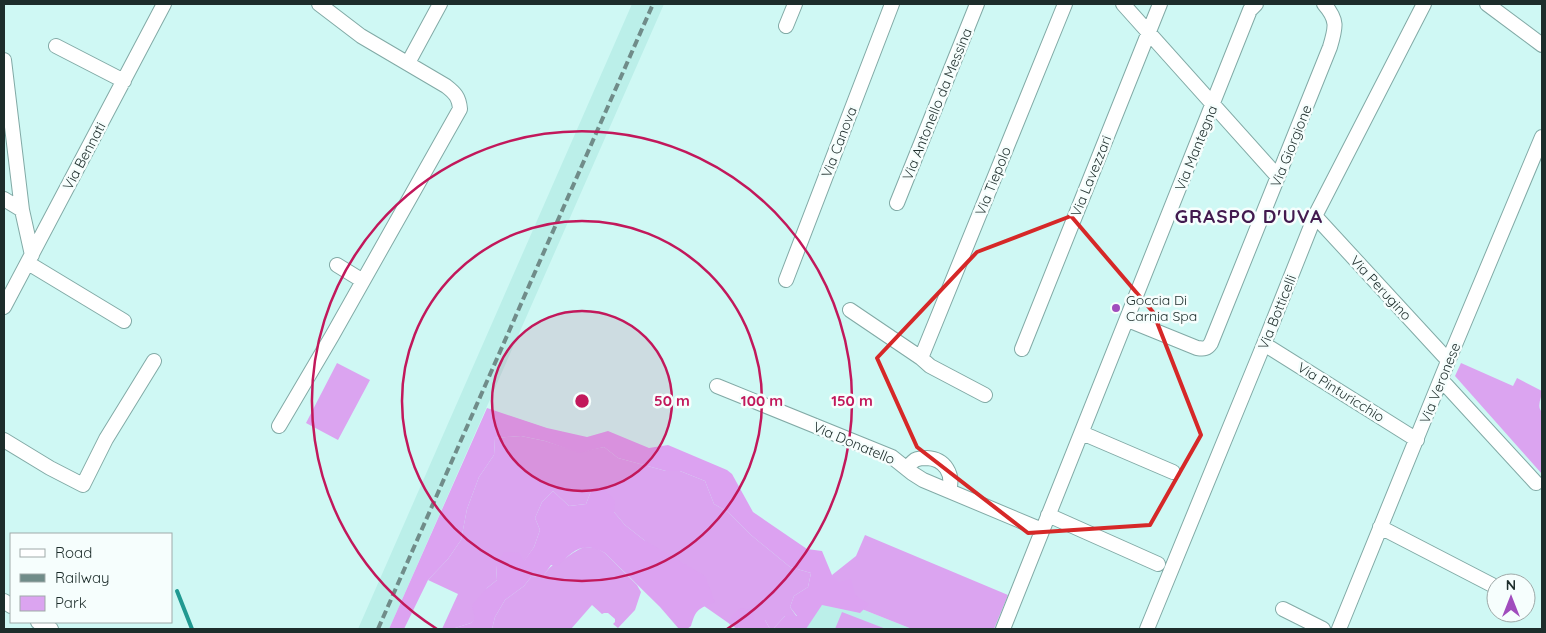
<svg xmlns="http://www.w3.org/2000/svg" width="1546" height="633" viewBox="0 0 1546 633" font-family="Quicksand,sans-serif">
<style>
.built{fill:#bbefe9}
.green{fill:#dba4f0}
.forest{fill:#dca2f1}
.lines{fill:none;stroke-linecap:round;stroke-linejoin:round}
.stream{stroke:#219991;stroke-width:4}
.minor-casing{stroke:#82aaa6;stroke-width:16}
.minor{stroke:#fff;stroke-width:14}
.rail{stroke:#708c89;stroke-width:4;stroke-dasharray:8 4;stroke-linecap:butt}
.marked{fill:none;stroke:#d62828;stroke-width:4;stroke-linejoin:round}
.ring{fill:none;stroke:#c2185b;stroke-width:2.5}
.poi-dot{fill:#a04dbd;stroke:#f6fefd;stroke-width:2}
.labels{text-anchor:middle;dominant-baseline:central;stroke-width:5;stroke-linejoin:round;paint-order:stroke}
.street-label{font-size:14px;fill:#1d2d2b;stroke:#f6fefd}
.poi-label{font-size:14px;fill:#1d2d2b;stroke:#f6fefd;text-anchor:start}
.district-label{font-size:19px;font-weight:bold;letter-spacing:1px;fill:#421a4f;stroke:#f6fefd}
.centre{fill:#c2185b;stroke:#f6fefd;stroke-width:2.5}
.ring-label{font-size:15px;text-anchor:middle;font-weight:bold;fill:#c2185b;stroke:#f6fefd;stroke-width:5;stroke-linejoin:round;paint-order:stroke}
</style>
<rect width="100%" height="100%" fill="#cff8f4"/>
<path class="built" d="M632 4H664L389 629H358Z
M822 600H839L912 629H806L809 619Z"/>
<path class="green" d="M337 363 370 380 338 440 306 423Z
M1461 363 1513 386 1517 378 1542 391C1542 398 1536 406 1542 412V474L1455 376Z
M521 436 545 441 579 452 604 447 618 458 666 471H680L705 481 714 504 728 512 751 535 790 567 811 573 808 587 794 596 790 607 797 617 785 616 773 629H770L765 620 729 623 742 629H737L704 606 644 540 625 525 614 512 591 491 586 504 569 506 553 491 542 502 535 518 540 530 534 547 524 562 496 565 497 580 487 588 476 618 471 623 452 629H442L458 594 428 580 448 559 461 540 467 509 479 477 494 455 495 438Z
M865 535 1008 595 994 629H912L839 600 832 575 856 556Z
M584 547 596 548 605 553 637 585 641 592 635 610 618 628 613 624 615 622V619L608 613H604L602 614 592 605 571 629H492L495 617 505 600 524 586 531 577 544 575C553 562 555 565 567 557 573 553 577 550 584 547Z
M842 612 886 629H835Z"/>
<path class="forest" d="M487 408 547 428 587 437 608 431 649 448 668 445 727 470 732 474 753 512 807 549 822 551 832 575 839 582 851 579 855 595 869 604 860 613 822 605 806 629H773L785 616H797L790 607 794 596 808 587 811 573 790 567 751 535 728 512 714 504 705 481 680 471H666L618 458 604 447 579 453 545 441 521 436 495 438 494 455 479 477 467 509 461 540 448 559 428 580 404 629H389Z
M599 485 615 500 614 512 625 525 644 540 705 576 715 602C698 609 696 609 691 626L687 629H679L660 607 605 553C583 541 573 550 558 566L551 565 544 575 531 577 524 586 505 600 495 617 492 629H452L471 623 475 618 472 605 487 588 497 580 496 565 504 552 520 553 524 561 534 547 540 530 535 518 542 502 553 491 569 506 586 504 591 491Z
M741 608 752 610 754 620H765L770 629H742L729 624 732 615Z"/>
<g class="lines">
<path class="stream" d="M177 591 192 629"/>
<defs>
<path id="minor" d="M1123 4 1278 177
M1487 4 1542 45
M786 26 795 4
M56 46 124 81
M4 60 22 210 32 255
M408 63 440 4
M4 199 22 210
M897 203 977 4
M1315 216 1444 356 1449 359
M28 263 124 321
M337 265 363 281
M786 280 892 4
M4 307 164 4
M850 310 921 358 930 366 985 395
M1128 320 1197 348C1204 349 1207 349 1211 343L1330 47C1336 27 1338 20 1324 4
M1264 344 1417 440
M1022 349 1160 4
M921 358 1065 4
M1441 381 1446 385 1536 483
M717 386 892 457 912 473 923 480 1042 530
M279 426 332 336 460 109C459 97 455 93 446 86L361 36 319 4
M1082 433 1173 472
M4 440 50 468 83 485 106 439 154 361
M907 469C909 466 912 462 915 460 919 458 923 458 927 458 945 459 954 474 949 491
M1048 515 1158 564
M1380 527 1496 587
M4 601 11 606
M1283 609 1323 629
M38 622 51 629
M1003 629 1250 10 1256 4
M1147 629 1264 344 1315 216 1424 4
M1339 629 1449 359 1542 137"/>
</defs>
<use href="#minor" class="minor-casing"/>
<use href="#minor" class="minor"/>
<path class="rail" d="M378 629 653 4"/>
</g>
<path class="marked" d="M1071 216 1153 312 1201 435 1150 525 1028 533 917 447 877 358 977 252Z"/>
<circle cx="582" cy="401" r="90" fill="#c2185b" fill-opacity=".12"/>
<g class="ring">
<circle cx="582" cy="401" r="90"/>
<circle cx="582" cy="401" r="180"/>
<path d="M437 629A270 270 0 1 1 727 629"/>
</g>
<circle class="poi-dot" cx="1116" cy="308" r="5"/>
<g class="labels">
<g class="street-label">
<text transform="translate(937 104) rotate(-68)">Via Antonello da Messina</text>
<text transform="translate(839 142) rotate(-69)">Via Canova</text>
<text transform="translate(1291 146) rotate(-68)">Via Giorgione</text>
<text transform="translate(1196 148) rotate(-68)">Via Mantegna</text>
<text transform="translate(84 156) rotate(-62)">Via Bennati</text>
<text transform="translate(1091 176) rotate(-68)">Via Lavezzari</text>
<text transform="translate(993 181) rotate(-68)">Via Tiepolo</text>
<text transform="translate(1381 288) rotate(47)">Via Perugino</text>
<text transform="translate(1277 312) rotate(-68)">Via Botticelli</text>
<text transform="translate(1440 383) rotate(-68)">Via Veronese</text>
<text transform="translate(1341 392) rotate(32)">Via Pinturicchio</text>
<text transform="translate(854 443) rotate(23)">Via Donatello</text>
</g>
<g class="poi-label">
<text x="1126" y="300">Goccia Di<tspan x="1126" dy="16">Carnia Spa</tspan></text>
</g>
<g class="district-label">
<text x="1249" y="216">GRASPO D'UVA</text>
</g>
</g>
<circle cx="582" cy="401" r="8" class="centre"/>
<g class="ring-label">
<text x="672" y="406">50 m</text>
<text x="762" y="406">100 m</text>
<text x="852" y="406">150 m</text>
</g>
<rect width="1546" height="633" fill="none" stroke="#1d2d2b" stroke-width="10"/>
<rect x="10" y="533" width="162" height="90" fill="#f6fefd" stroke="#9faaa9"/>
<rect x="20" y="549" width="25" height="8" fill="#ffffff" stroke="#9faaa9"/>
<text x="55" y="558" font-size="15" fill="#1d2d2b">Road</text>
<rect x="20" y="574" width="25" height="8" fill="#708c89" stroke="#9faaa9"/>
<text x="55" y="583" font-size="15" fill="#1d2d2b">Railway</text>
<rect x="20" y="596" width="25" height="15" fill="#dba4f0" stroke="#9faaa9"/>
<text x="55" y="608" font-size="15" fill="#1d2d2b">Park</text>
<g transform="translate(1511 598)"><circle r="24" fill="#f6fefd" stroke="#9faaa9"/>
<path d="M0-4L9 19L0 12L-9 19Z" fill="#a04dbd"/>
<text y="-8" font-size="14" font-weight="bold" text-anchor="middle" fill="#1d2d2b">N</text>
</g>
</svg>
